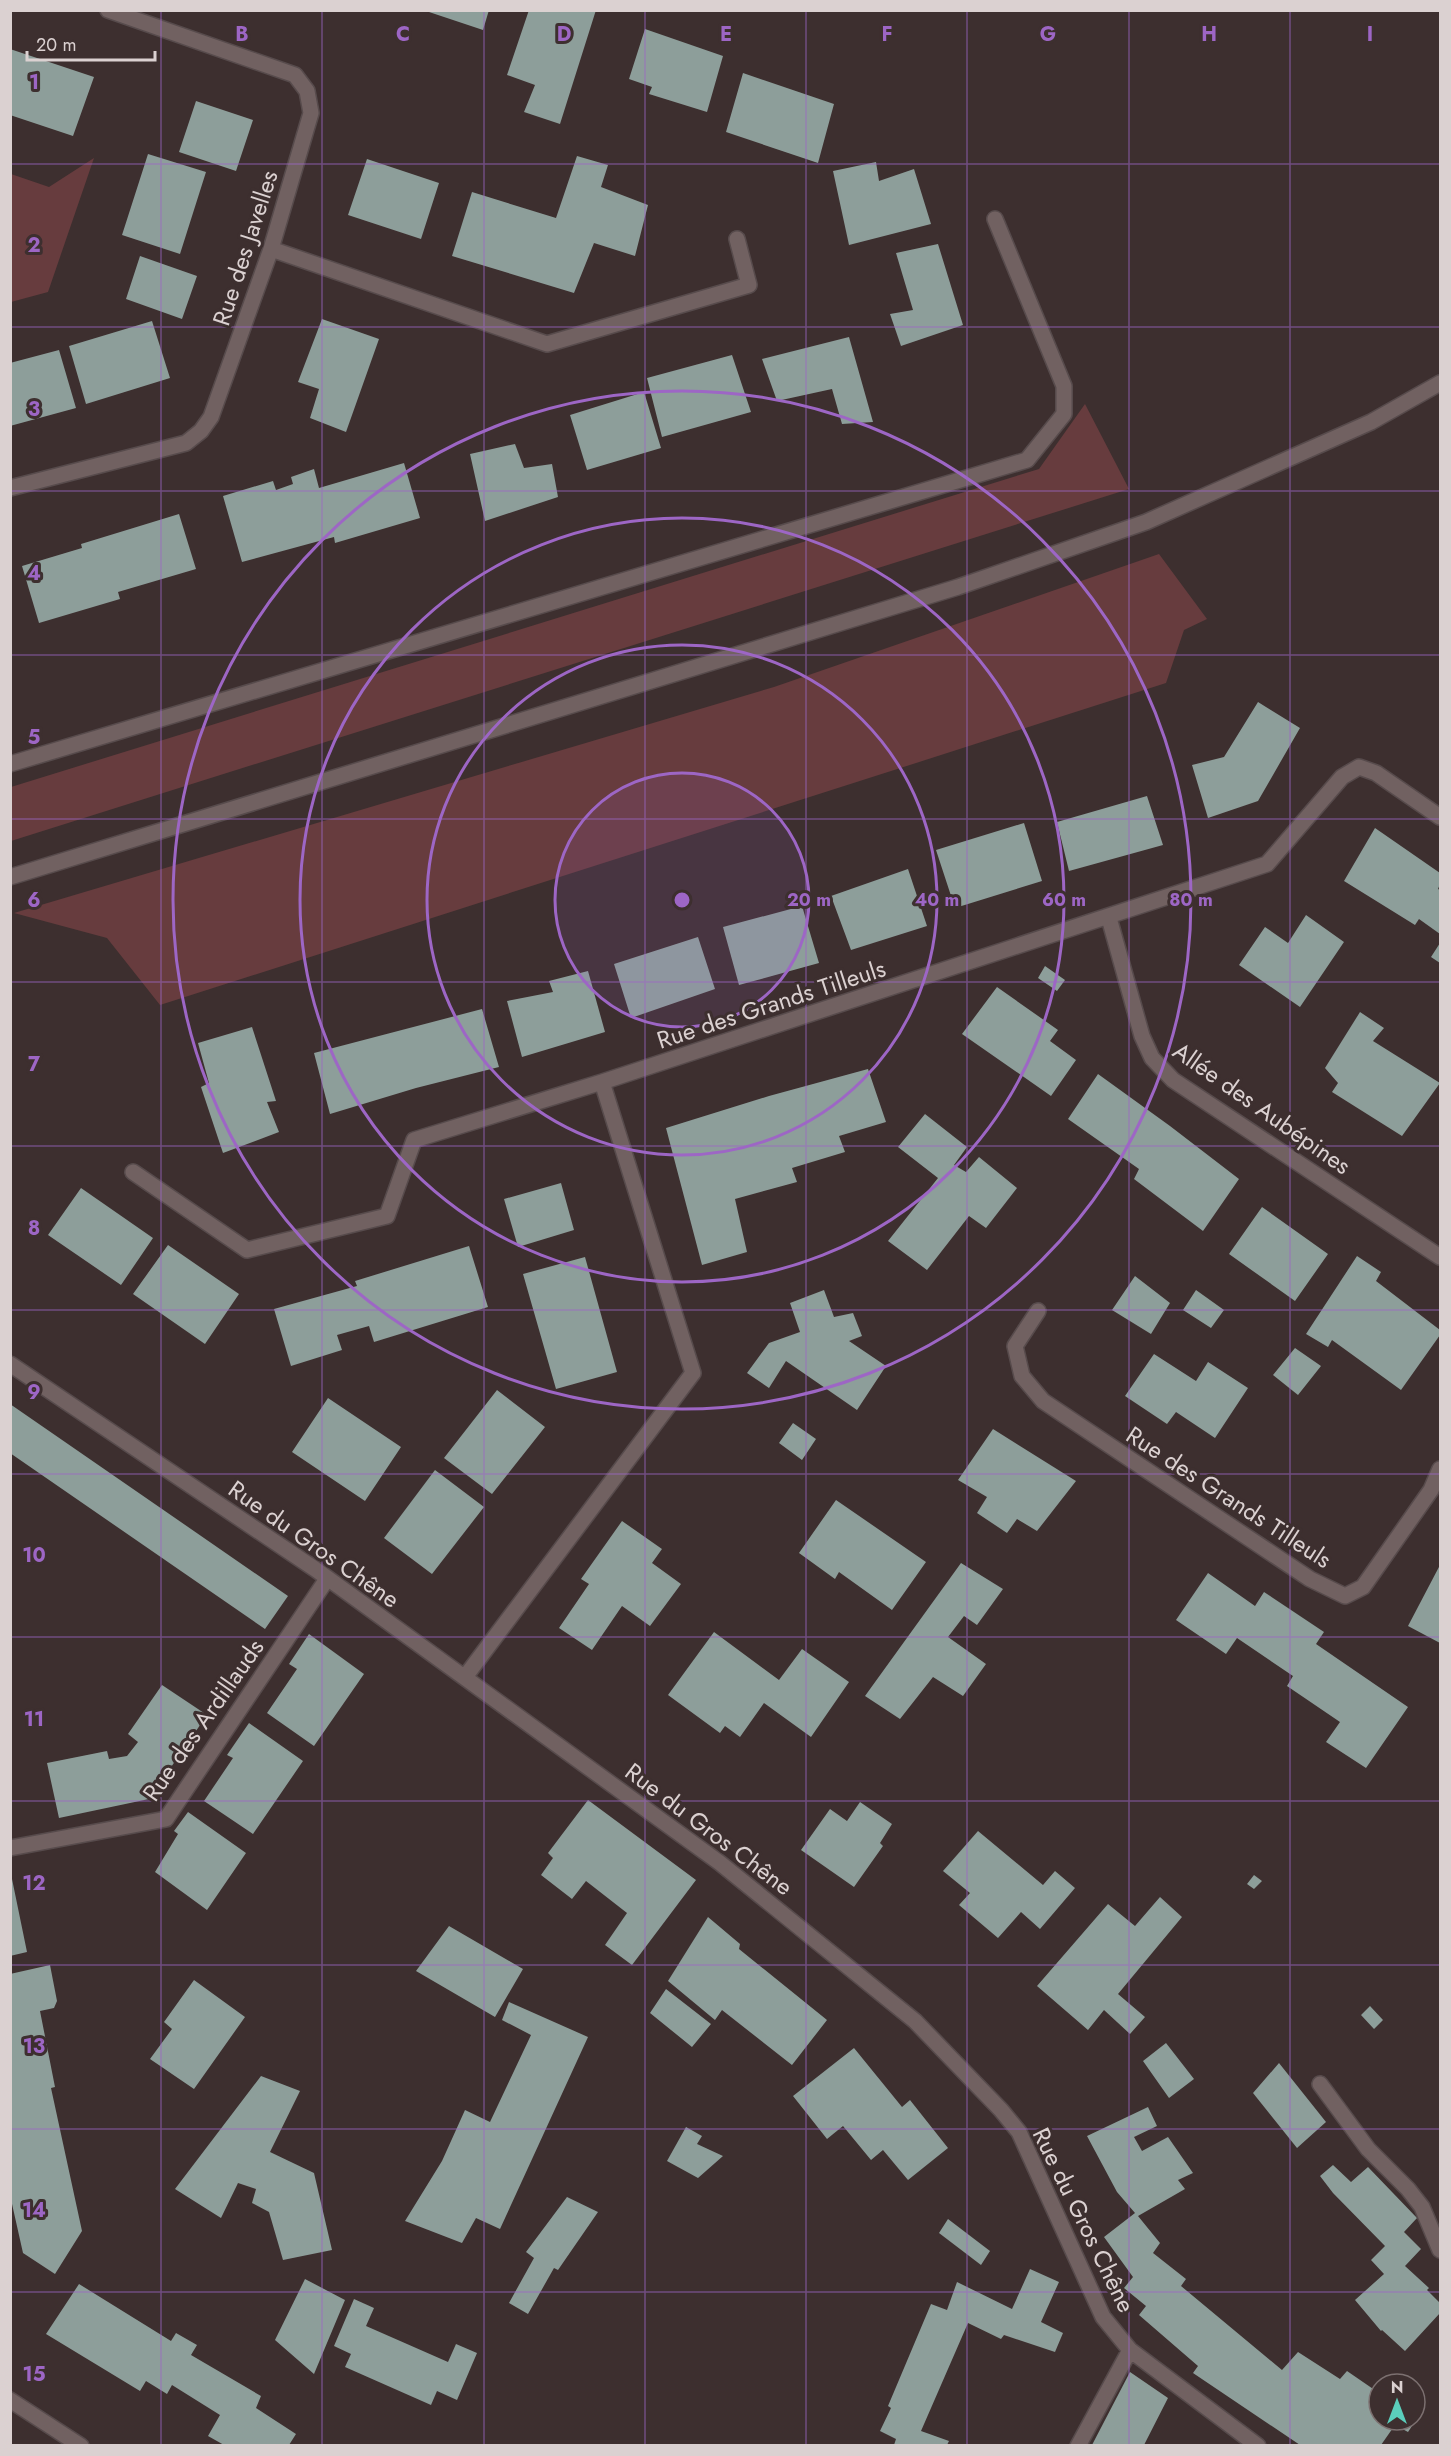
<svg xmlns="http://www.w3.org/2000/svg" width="1451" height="2456" viewBox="0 0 1451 2456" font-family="Jost,sans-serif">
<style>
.green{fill:#673c3e}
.building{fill:#8d9e9a}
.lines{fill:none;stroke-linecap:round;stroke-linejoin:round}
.lane-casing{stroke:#574b4c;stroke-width:18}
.street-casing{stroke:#574b4c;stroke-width:18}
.secondary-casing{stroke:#574b4c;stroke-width:18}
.lane{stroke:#716161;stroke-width:15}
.street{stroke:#716161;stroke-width:15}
.secondary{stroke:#716161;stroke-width:15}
.grid{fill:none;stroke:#9d66c5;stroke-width:1.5;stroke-opacity:0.55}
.ring{fill:none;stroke:#9d66c5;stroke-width:3}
.labels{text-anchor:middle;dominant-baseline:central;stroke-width:6;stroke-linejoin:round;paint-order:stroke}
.street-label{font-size:24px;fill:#dbd1d1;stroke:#3d2f2f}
.grid-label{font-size:20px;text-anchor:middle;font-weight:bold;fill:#9d66c5;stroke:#3d2f2f;stroke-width:6;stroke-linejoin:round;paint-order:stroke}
.centre{fill:#9d66c5;stroke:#3d2f2f;stroke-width:3}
.ring-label{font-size:18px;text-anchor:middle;font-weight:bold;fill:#9d66c5;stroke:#3d2f2f;stroke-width:6;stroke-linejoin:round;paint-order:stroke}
</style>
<rect width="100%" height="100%" fill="#3d2f2f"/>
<path class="green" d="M94 158 48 292 11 302V174L49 187Z
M1085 404 1129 489 11 841V787L1039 469Z
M1159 554 1207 619 1184 630 1166 683 160 1005 107 938 14 913 774 687Z"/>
<path class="building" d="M423 10H489L483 30Z
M529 10H596L560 124 524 112 535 85 507 75Z
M645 29 723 56 707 112 649 94 652 87 629 79Z
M10 49 94 77 73 136 10 115Z
M743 73 834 104 818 163 726 132Z
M196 101 253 120 236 171 179 152Z
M148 154 206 172 180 254 122 235Z
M577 156 608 165 601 187 648 205 635 256 594 243 574 293 452 256 472 192 556 218Z
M367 159 439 183 421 239 348 215Z
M876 162 879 181 914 169 931 224 849 245 833 171Z
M938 244 963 325 901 346 890 314 913 310 896 253Z
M140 256 197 276 182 319 126 299Z
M322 319 379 339 346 432 310 418 319 389 298 382Z
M152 321 170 378 86 404 69 346Z
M849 337 873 422 842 424 832 389 777 401 762 359Z
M59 350 76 408 10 426V363Z
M732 355 751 412 662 437 647 378Z
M644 392 661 448 587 470 570 415Z
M515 444 524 468 552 464 558 497 485 521 470 454Z
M404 463 420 518 335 543 334 537 242 562 223 496 273 481 276 490 293 484 291 477 314 469 319 488Z
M179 514 196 569 118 592 120 599 39 623 22 566 82 548 81 544Z
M1258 702 1300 728 1258 801 1208 818 1192 765 1224 757Z
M1147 796 1163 845 1069 871 1057 822Z
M1024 823 1042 881 955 908 936 850Z
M1375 828 1440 873V884L1438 889 1440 890V934L1419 919 1415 925 1344 881Z
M908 869 927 926 851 950 831 896Z
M802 906 819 963 739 985 723 927Z
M1306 915 1344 942 1300 1007 1239 965 1265 927 1288 943Z
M698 937 715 989 631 1018 614 964Z
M1440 943V963L1431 957Z
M1045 966 1065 980 1057 991 1038 978Z
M588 971 605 1032 522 1057 507 1001 553 992 549 981Z
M997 987 1058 1030 1050 1041 1076 1060 1051 1096 962 1034Z
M482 1009 499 1067 416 1088 330 1114 314 1053Z
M1360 1012 1384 1028 1373 1041 1440 1083 1402 1136 1332 1092 1338 1083 1325 1068Z
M252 1027 276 1101 267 1102 279 1132 223 1153 201 1087 209 1083 198 1043Z
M868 1069 886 1122 839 1136 845 1152 792 1168 797 1182 735 1199 747 1252 702 1265 666 1128 769 1096Z
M1098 1074 1170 1126 1239 1179 1203 1231 1134 1179 1139 1169 1068 1119Z
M925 1114 967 1147 954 1165 966 1172 979 1157 1017 1188 986 1228 969 1216 927 1270 888 1241 938 1178 898 1147Z
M561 1183 574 1230 518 1247 504 1199Z
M81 1188 153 1238 121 1285 48 1235Z
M1262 1207 1328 1254 1295 1301 1229 1254Z
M168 1245 239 1294 205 1344 133 1294Z
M469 1246 488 1307 374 1342 369 1326 337 1335 342 1350 291 1366 274 1309 357 1286 355 1281Z
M1357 1256 1381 1272 1376 1281 1440 1330V1335L1401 1390 1332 1340 1328 1347 1306 1334Z
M585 1257 617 1372 556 1389 523 1274Z
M1135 1276 1170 1303 1151 1334 1112 1310Z
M824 1290 834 1317 853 1313 862 1336 849 1341 886 1366 857 1410 786 1361 769 1388 747 1373 769 1343 800 1332 790 1303Z
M1196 1290 1224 1310 1211 1328 1183 1310Z
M1295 1348 1321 1366 1298 1395 1273 1375Z
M1154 1354 1196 1381 1208 1362 1248 1388 1215 1438 1176 1412 1167 1424 1125 1396Z
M497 1390 545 1427 492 1494 444 1458Z
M328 1398 401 1447 365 1501 292 1452Z
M10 1404 288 1596 265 1629 10 1453Z
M793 1423 816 1439 802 1460 779 1443Z
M993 1429 1076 1481 1037 1531 1017 1519 1007 1533 977 1513 987 1497 958 1480Z
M435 1470 484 1507 432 1574 384 1538Z
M836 1500 926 1562 892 1610 839 1572 835 1579 799 1553Z
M622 1521 662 1549 652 1563 681 1584 650 1626 622 1606 592 1650 559 1628 589 1584 581 1579Z
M961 1563 1003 1589 977 1625 964 1616 948 1637 986 1664 963 1696 933 1677 900 1719 865 1696Z
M1440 1565V1643L1408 1626Z
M1208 1573 1255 1606 1264 1592 1324 1632 1316 1644 1408 1707 1366 1768 1326 1742 1340 1722 1287 1686 1293 1676 1237 1638 1226 1654 1176 1620Z
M714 1632 779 1680 802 1649 849 1682 811 1737 764 1703 740 1737 725 1726 720 1733 668 1695Z
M309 1634 364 1674 314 1746 267 1713 297 1669 289 1664Z
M162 1685 207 1715 149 1799 59 1818 47 1763 107 1751 109 1759 127 1756 138 1742 128 1734Z
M249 1723 303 1761 253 1834 204 1801 233 1758 227 1755Z
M588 1800 696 1880 632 1965 605 1945 627 1913 586 1881 572 1899 541 1875 553 1858 548 1853Z
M860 1802 892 1824 880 1843 883 1846 854 1887 801 1850 830 1809 847 1821Z
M188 1812 246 1853 207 1910 155 1872 178 1834 174 1831Z
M978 1831 1043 1885 1055 1871 1075 1888 1040 1929 1021 1912 998 1938 959 1905 970 1893 943 1871Z
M1254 1875 1262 1881 1254 1889 1247 1884Z
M12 1879 27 1952 10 1956V1880Z
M1160 1897 1182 1917 1118 1994 1145 2017 1130 2034 1104 2010 1088 2030 1037 1986 1108 1904 1135 1926Z
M708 1917 740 1944 739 1949 827 2020 792 2065 722 2010 715 2020 668 1981Z
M449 1926 523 1969 495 2017 416 1971Z
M50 1965 57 2001 54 2008 40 2011 55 2087 51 2088 82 2231 55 2274 23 2253 10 2195V1974Z
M194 1980 245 2017 194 2089 150 2059 172 2029 164 2022Z
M666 1989 711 2024 692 2047 650 2013Z
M509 2002 588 2037 500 2229 476 2218 462 2243 405 2221 442 2161 465 2110 490 2122 531 2035 502 2020Z
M1370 2006 1383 2020 1374 2029 1361 2015Z
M1166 2043 1194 2079 1169 2098 1143 2061Z
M854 2048 902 2107 910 2100 948 2148 908 2180 883 2150 871 2160 843 2126 827 2139 793 2096Z
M1279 2063 1326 2122 1297 2148 1253 2093Z
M261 2076 300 2091 270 2152 314 2173 332 2250 283 2260 269 2212 252 2203 256 2189 238 2183 221 2218 175 2189Z
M1148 2107 1157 2126 1134 2137 1142 2151 1168 2137 1193 2173 1178 2180 1185 2189 1138 2216 1160 2243 1153 2253 1186 2279 1181 2286 1282 2370 1298 2352 1340 2379 1347 2371 1379 2393V2420H1416L1408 2432 1395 2425 1381 2445H1300L1193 2373 1198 2366 1139 2315 1146 2306 1124 2288 1133 2277 1104 2237 1135 2213 1117 2192 1087 2136Z
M686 2127 702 2136 697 2144 723 2156 698 2178 667 2161Z
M1333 2165 1351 2182 1368 2167 1417 2218 1404 2232 1421 2249 1405 2266 1429 2288 1427 2290 1440 2303V2313L1405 2351 1382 2330 1381 2331 1355 2300 1384 2274 1371 2260 1385 2246 1333 2193 1320 2176Z
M567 2197 598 2212 558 2270 554 2268 528 2314 509 2303 534 2258 526 2252Z
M948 2219 990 2251 981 2265 939 2233Z
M1030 2269 1059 2282 1041 2322 1063 2333 1055 2352 1004 2335 1001 2339 968 2323 921 2431 949 2441 947 2445H894L896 2439 880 2431 891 2408 888 2406 931 2304 947 2310 957 2282 1012 2309Z
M305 2279 345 2300 314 2374 275 2340Z
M79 2284 171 2341 176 2333 197 2345 191 2355 261 2396 256 2408 296 2434 289 2445H224L208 2436 220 2415 172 2385 167 2394 146 2381 140 2391 46 2334Z
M354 2299 374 2308 366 2326 448 2362 456 2344 477 2353 457 2400 437 2391 431 2405 345 2367 351 2354 334 2346Z
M1130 2372 1168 2398 1144 2445H1092Z"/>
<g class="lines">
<defs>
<path id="lane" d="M1320 2084 1368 2149 1408 2189 1422 2207 1440 2250"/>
<path id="street" d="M271 249 547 344 749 285 737 239
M10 488 186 443 201 431 211 417 271 249 311 113 307 91 295 75 108 10
M10 764 1027 460 1064 414V386L995 219
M1109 918 1142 1036 1152 1058 1173 1080 1440 1257
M133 1172 247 1250 387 1216 414 1140 602 1082 1267 864 1342 777 1359 767 1376 773 1440 817
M1038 1311 1015 1346 1022 1376 1043 1401 1310 1579 1345 1596 1363 1587 1431 1490 1440 1469
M10 1364 315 1569 720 1863 915 2021 1001 2110 1019 2132 1103 2317 1130 2350 1258 2446
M465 1677 693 1373 602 1082
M10 1848 166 1819 327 1579
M10 2400 81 2446
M1078 2446 1130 2350"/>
<path id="secondary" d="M10 877 958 587 1146 522 1371 422 1440 383"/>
</defs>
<use href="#lane" class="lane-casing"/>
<use href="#street" class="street-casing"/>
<use href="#secondary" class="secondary-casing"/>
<use href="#lane" class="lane"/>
<use href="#street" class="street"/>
<use href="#secondary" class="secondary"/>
</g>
<path class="grid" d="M161 10V2446M322 10V2446M484 10V2446M645 10V2446M806 10V2446M967 10V2446M1129 10V2446M1290 10V2446M10 164H1440M10 327H1440M10 491H1440M10 655H1440M10 819H1440M10 982H1440M10 1146H1440M10 1310H1440M10 1474H1440M10 1637H1440M10 1801H1440M10 1965H1440M10 2129H1440M10 2292H1440"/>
<circle cx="682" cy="900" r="127" fill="#9d66c5" fill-opacity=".12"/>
<g class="ring">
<circle cx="682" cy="900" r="127"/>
<circle cx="682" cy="900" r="255"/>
<circle cx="682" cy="900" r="382"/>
<circle cx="682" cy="900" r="509"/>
</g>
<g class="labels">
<g class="street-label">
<text transform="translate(245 248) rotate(-72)">Rue des Javelles</text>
<text transform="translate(771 1004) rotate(-18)">Rue des Grands Tilleuls</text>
<text transform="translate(1262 1108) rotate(35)">Allée des Aubépines</text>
<text transform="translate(1229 1497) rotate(33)">Rue des Grands Tilleuls</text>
<text transform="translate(314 1544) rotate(35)">Rue du Gros Chêne</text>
<text transform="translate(203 1720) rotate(-55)">Rue des Ardillauds</text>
<text transform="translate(709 1829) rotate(37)">Rue du Gros Chêne</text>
<text transform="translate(1084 2220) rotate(64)">Rue du Gros Chêne</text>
</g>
</g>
<g class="grid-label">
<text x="242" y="41">B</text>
<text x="403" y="41">C</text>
<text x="564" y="41">D</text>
<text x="726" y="41">E</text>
<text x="887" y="41">F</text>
<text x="1048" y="41">G</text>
<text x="1209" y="41">H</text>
<text x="1370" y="41">I</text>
<text x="34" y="89">1</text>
<text x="34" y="252">2</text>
<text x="34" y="416">3</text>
<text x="34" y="580">4</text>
<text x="34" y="744">5</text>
<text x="34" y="907">6</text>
<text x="34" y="1071">7</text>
<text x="34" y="1235">8</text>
<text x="34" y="1399">9</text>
<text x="34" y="1562">10</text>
<text x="34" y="1726">11</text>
<text x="34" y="1890">12</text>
<text x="34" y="2053">13</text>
<text x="34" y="2217">14</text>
<text x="34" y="2381">15</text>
</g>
<circle cx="682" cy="900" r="9" class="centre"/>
<g class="ring-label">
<text x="809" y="906">20 m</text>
<text x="937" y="906">40 m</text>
<text x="1064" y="906">60 m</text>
<text x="1191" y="906">80 m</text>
</g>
<rect width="1451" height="2456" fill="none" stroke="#dbd1d1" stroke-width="24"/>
<g transform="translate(1397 2402)"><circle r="28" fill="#3d2f2f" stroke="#7c7070" stroke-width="1.5"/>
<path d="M0-4.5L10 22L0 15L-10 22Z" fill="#5bcebc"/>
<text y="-9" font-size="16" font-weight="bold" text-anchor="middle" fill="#dbd1d1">N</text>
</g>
<path d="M27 51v9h128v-9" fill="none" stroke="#dbd1d1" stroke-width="3"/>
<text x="36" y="51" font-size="18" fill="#dbd1d1" stroke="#3d2f2f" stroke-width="4.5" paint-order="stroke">20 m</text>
</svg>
